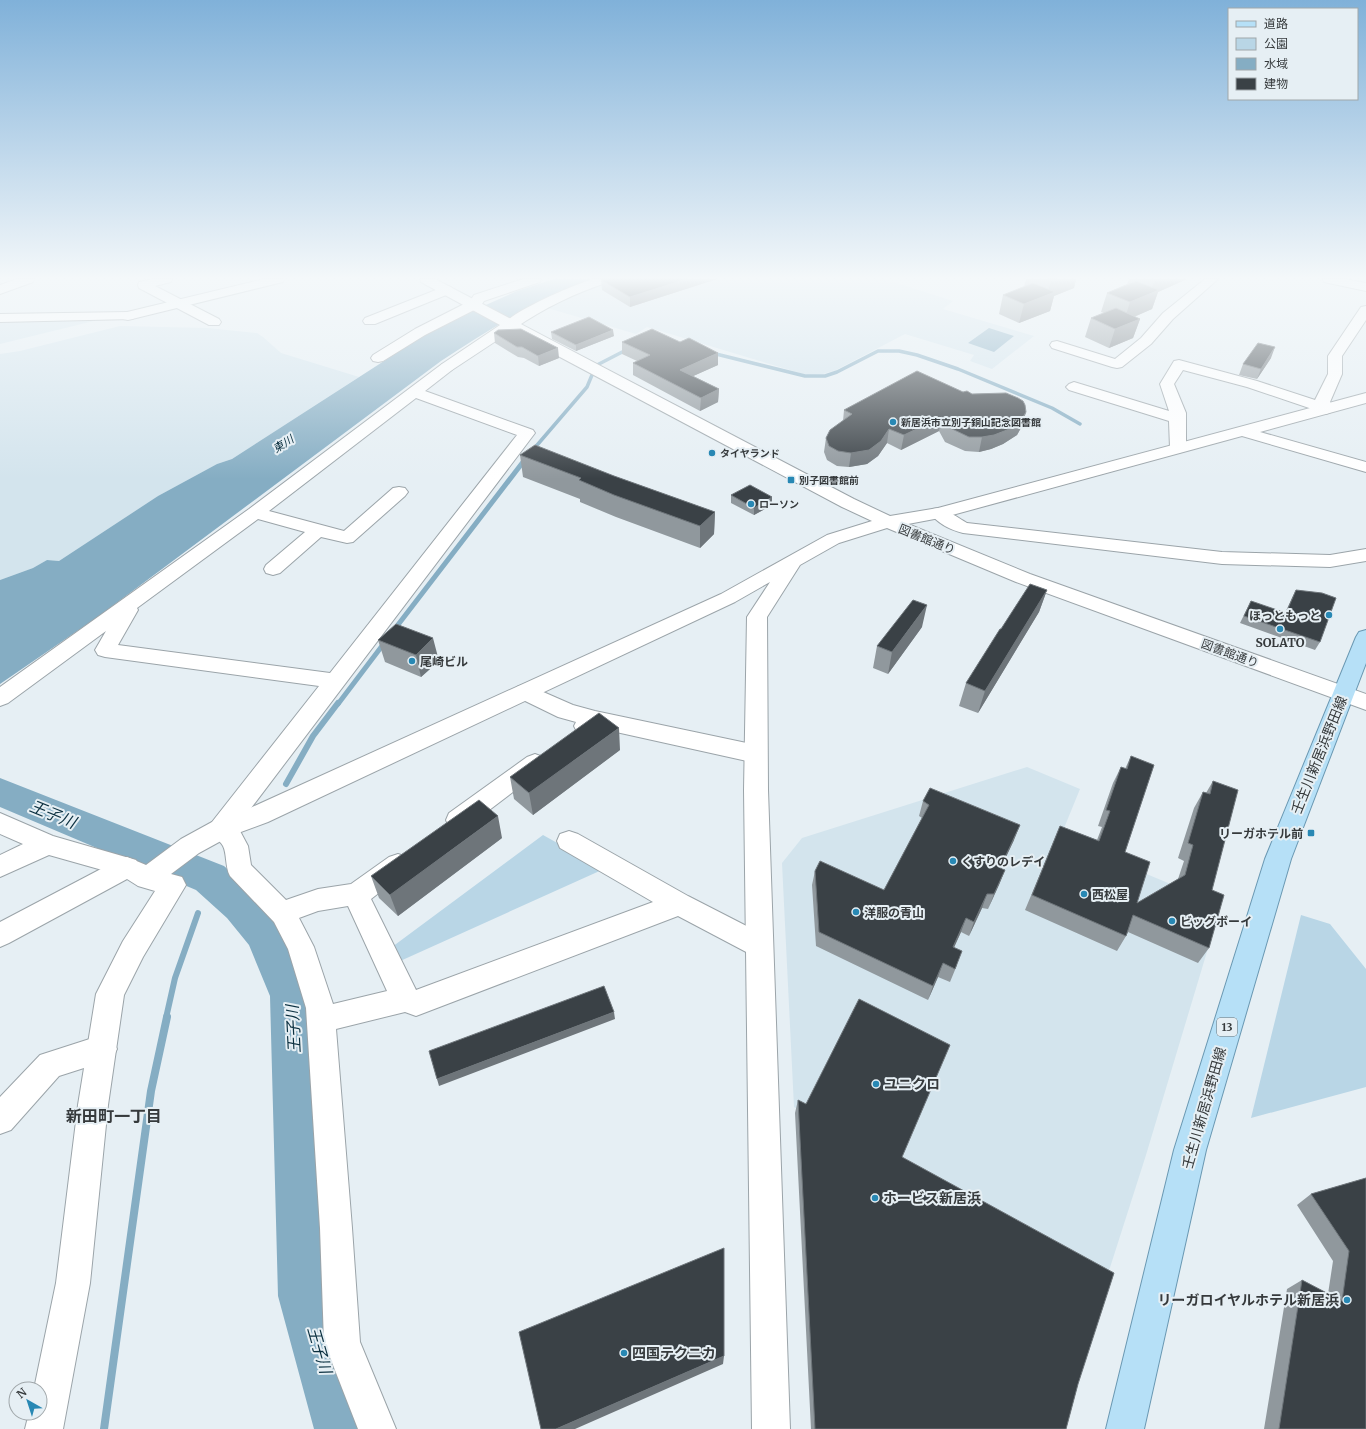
<svg xmlns="http://www.w3.org/2000/svg" width="1366" height="1429" viewBox="0 0 1366 1429" font-family="Merriweather,'Noto Sans JP',serif">
<style>
.built{fill:#d3e4ed}
.green{fill:#b9d6e6}
.water{fill:#85adc3}
.lines{fill:none;stroke-linecap:round;stroke-linejoin:round}
.stream-far3{stroke:#85adc3;stroke-width:3.5}
.stream-far2{stroke:#85adc3;stroke-width:5}
.stream-far1{stroke:#85adc3;stroke-width:6}
.stream{stroke:#85adc3;stroke-width:8}
.river{fill:#85adc3;fill-rule:evenodd}
.minor-casing{stroke:#9ba4a9;stroke-width:2}
.tertiary-casing{stroke:#9ba4a9;stroke-width:2}
.primary-casing{stroke:#6a98b2;stroke-width:2}
.minor{fill:#fff;fill-rule:evenodd}
.tertiary{fill:#fff;fill-rule:evenodd}
.primary{fill:#b6e0f7;fill-rule:evenodd}
.wall{fill:#90989d}
.shaded-wall{fill:#6e757a}
.building{fill:#3a4146;stroke:#6e757a}
.poi-dot{fill:#2888b4;stroke:#e6eff4;stroke-width:1.5}
.labels{text-anchor:middle;dominant-baseline:central;stroke-width:4;stroke-linejoin:round;paint-order:stroke}
.far-poi-label{font-size:10px;font-weight:bold;fill:#363a3c;stroke:#e6eff4;text-anchor:start}
.far-water-label{font-size:11px;font-style:italic;fill:#0a2f3f;stroke:#e6eff4}
.shield{fill:#e6eff4;stroke:#6b7073;stroke-width:1}
.shield-label{font-size:11px;font-weight:bold;fill:#363a3c}
.street-label{font-size:12px;fill:#363a3c;stroke:#e6eff4}
.poi-label{font-size:12px;font-weight:bold;fill:#363a3c;stroke:#e6eff4;text-anchor:start}
.near-street-label{font-size:14px;fill:#363a3c;stroke:#e6eff4}
.near-poi-label{font-size:14px;font-weight:bold;fill:#363a3c;stroke:#e6eff4;text-anchor:start}
.near-water-label{font-size:16px;font-style:italic;fill:#0a2f3f;stroke:#e6eff4}
.near-neighbourhood-label{font-size:16px;font-weight:bold;fill:#363a3c;stroke:#e6eff4}
</style>
<rect width="100%" height="100%" fill="#e6eff4"/>
<path class="built" d="M611 279H884L953 301 943 309 1034 336 992 369 970 361 974 355 905 334 836 370 823 374 810 375 803 374 647 327 636 334 544 307Z
M106 318 0 344V320Z
M120 326 207 328 257 333 263 337 281 353 359 377 232 459 217 464 158 496 59 561 47 560 33 568 0 580V354L20 351Z
M1027 767 1080 789 1060 838 1221 905 1146 1155 1107 1277 794 1107 782 863 802 838Z"/>
<path class="green" d="M543 835 604 869 398 962 392 947Z
M1301 915 1330 924 1366 969V1087L1251 1118Z"/>
<path class="water" d="M554 279H591C536 301 490 329 441 361L99 616 0 684V580L33 568 47 560 59 561 158 496 217 464 232 459 426 334 470 312 517 291Z
M989 328 1014 336 994 352 968 343Z"/>
<g class="lines">
<path class="stream-far3" d="M712 353 805 376H825L837 372 878 351H899L917 355 958 369 1052 408 1080 424
M597 365 628 349
M532 451 587 387 592 375
M523 463 525 460"/>
<path class="stream-far2" d="M394 630 523 462
M338 704 385 642"/>
<path class="stream-far1" d="M286 784 313 736 338 703
M205 891 210 878
M166 1018 175 978 198 913"/>
<path class="stream" d="M104 1429 151 1091 167 1017"/>
<path class="river" d="M0 778 224 866 255 894 280 921 314 996 332 1296 372 1429H314L278 1296 270 996 249 945 227 918 196 890 0 807Z"/>
<defs>
<path id="minor" d="M17 279H34L33 282 0 294V285Z
M153 279H172L171 282 155 286 219 319 221 322 219 325H209L139 288 138 285 139 282Z
M523 279H541L540 282 484 301 480 307 425 335 383 361 378 362 373 361 371 358 373 355 415 329 470 301 474 295Z
M593 279H610L609 282C575 293 544 308 515 328L510 329 505 328 503 325C514 310 574 285 593 279Z
M1205 279H1218L1173 319 1151 344 1122 367 1117 368 1112 367 1052 348 1050 345 1052 342 1057 341 1115 359 1141 338 1163 313Z
M446 286 451 287 452 290 451 293 375 324H365L363 321 365 318Z
M1366 306V320L1342 356V374L1330 402 1334 409 1331 412 1326 414 1321 412 1247 387 1183 370 1174 384 1186 413V448L1184 451 1178 453 1172 451 1170 448 1169 421 1069 390 1066 387 1069 384 1074 382 1169 411 1160 384 1174 361 1179 360 1257 381 1315 400 1328 374V356L1361 307Z
M128 312 133 313 135 316 133 319 0 322V314Z
M447 363 452 364 454 367 452 370 425 391 533 430 535 433 236 828 240 831 248 846 251 865 286 900 318 889 351 884 389 857 398 854 407 857 411 864 407 871 371 899 416 990 653 902 560 848 557 841 560 834 569 831 578 834 688 896 770 938 773 946 770 954 760 958 750 954 678 916 416 1016 405 1012 336 1029 352 1228 360 1342 396 1429H358L324 1342 320 1228 306 1008 288 949 274 922 230 876C225 867 227 853 223 846 219 839 212 836 209 829L212 822 319 686 105 657 98 655 95 650 106 631 8 703 0 706V687L249 509 442 364ZM416 398 517 435 330 673 118 645 138 610 137 608 258 519 305 532 266 565 264 569 266 573 273 575 280 573 321 537 347 543 353 542 405 496 408 492 405 488 399 487 393 488 344 531 269 511ZM348 906 387 991 333 1004 314 947 299 918 318 911Z
M939 508C948 510 958 518 967 523L1222 552 1330 555 1366 549V561L1330 567 1222 564 963 533C951 530 938 524 930 513L933 509Z
M525 684 573 705 595 711 756 745 764 748 767 754 764 760 756 763 598 728C591 733 586 734 577 732L574 726 576 722 558 717 517 697 514 692 517 687Z
M535 754 543 757 547 763 543 769 467 827 458 830 449 827 446 820 449 813 527 757Z
M0 813 53 836 136 860 140 867 136 874 127 877 49 855 0 877V855L23 844 0 834Z
M102 1035 112 1039 117 1049 112 1059 59 1076 11 1130 0 1134V1097L40 1055Z"/>
<path id="tertiary" d="M264 279H284L283 282 128 320 123 319 121 316 123 313Z
M420 279H435L854 499 890 516 938 508 1366 393V403L1260 432 1366 462V472L1242 436 945 517 908 524 1030 574 1366 694V710L1016 582 887 528 839 543 800 565 767 617 768 790 790 1429H752L744 790 747 617 770 582 735 602 268 822 230 836 199 853 171 874 182 877 186 885 143 957 124 995 108 1105 90 1283 63 1429H25L29 1413H40V1389H34L56 1283 78 1105 96 994 123 941 155 891 138 886 127 879 9 943 0 947V922L118 860 127 857 146 865 181 839 212 822 250 808 721 594 827 535 872 521 842 507 511 331 452 370 447 371 442 370 440 367 442 364 500 325 421 282Z
M1323 279H1345L1366 283V291L1324 282Z"/>
<path id="primary" d="M1366 630V663L1291 859 1206 1150 1144 1429H1106L1174 1150 1265 859 1356 637 1359 632Z"/>
</defs>
<use href="#minor" class="minor-casing"/>
<use href="#tertiary" class="tertiary-casing"/>
<use href="#primary" class="primary-casing"/>
<use href="#minor" class="minor"/>
<use href="#tertiary" class="tertiary"/>
<use href="#primary" class="primary"/>
</g>
<path class="wall" d="M607 279H717L630 307 602 290 601 280Z
M1026 279H1076L1074 288 1054 296 1050 311 1019 323 999 314 1003 295 1024 287Z
M1129 279H1188H1187L1158 292 1152 309 1134 317 1140 319 1133 338 1109 348 1085 337 1091 318 1104 313 1101 312 1107 293 1127 284Z
M551 332 614 336 576 351 552 339Z
M494 333 559 358 539 366 524 358 518 357 495 343Z
M622 342 718 365 693 376 719 389 718 402 700 411 633 375V363L637 361 622 354Z
M1271 358 1257 379 1239 375 1243 364Z
M963 392 972 394 1026 412 1022 426 1017 435 1003 444 991 449 979 452 965 451 945 442 939 431 901 450 887 443 878 456 867 464 849 467 837 466 827 460 824 452 826 438 843 421 844 410Z
M520 455 614 476 715 512 714 534 700 548 616 517 580 502V499L523 477Z
M731 495 772 505 754 515 731 503Z
M1047 590 1039 612 978 713 959 706 966 683Z
M1296 590 1320 642 1315 650 1240 623 1251 601 1285 613 1292 598Z
M922 627 888 674 873 668 877 646Z
M378 640 439 661 421 677 385 662Z
M620 750 533 815 514 799 510 777Z
M1131 756 1125 852 1137 903 1178 879 1184 861 1178 858 1194 808 1203 792 1206 793 1213 781 1212 890 1209 948 1198 963 1128 932 1126 936 1117 951 1025 910 1060 826 1097 840 1102 827 1098 826 1113 783 1121 767 1125 769Z
M923 801 1014 840 1001 868 1005 870 988 909 982 908 969 936 961 932 954 947 957 965 950 982 938 977 928 1000 816 946 812 885 815 871 884 890 922 818 919 816Z
M502 838 398 916 379 898 371 876Z
M798 1100 902 1157 1078 1384 1066 1429H811L795 1113Z
M1366 1178V1429H1264L1287 1289 1302 1280 1328 1294 1333 1261 1297 1205 1311 1194Z"/>
<path class="shaded-wall" d="M687 279H717L630 307V297Z
M1055 279H1076L1074 288 1054 296 1050 311 1019 323 1024 304 1047 295 1051 280Z
M1155 279H1188H1187L1158 292 1152 309 1124 321 1130 302 1150 293Z
M1140 319 1133 338 1109 348 1115 329Z
M613 330 614 336 576 351V345Z
M1275 347 1271 358 1257 379 1261 369Z
M558 348 559 358 539 366 538 356Z
M718 353V365L680 382V370Z
M719 389 718 402 700 411 701 398Z
M1026 412 1022 426 1017 435 1003 444 991 449 979 452 982 437Z
M942 417 939 431 901 450 904 435Z
M889 429 887 443 878 456 867 464 849 467 851 453Z
M772 497V505L754 515V508Z
M715 512 714 534 700 548V526Z
M1047 590 1039 612 978 713 985 691Z
M927 605 922 627 888 674 892 652Z
M433 638 439 661 421 677 416 655Z
M619 728 620 750 533 815 529 793Z
M498 816 502 838 398 916 390 895Z
M1020 825 1014 840 994 882 1000 868Z
M1005 870 999 885 988 909 994 894Z
M987 894 982 908 969 936 974 922Z
M966 918 961 932 948 961 953 947Z
M943 963 938 977 928 1000 933 986Z
M614 1012 615 1019 439 1086 437 1079Z
M724 1356 723 1364 575 1429H556Z"/>
<path class="building" d="M607 279H687L630 297 601 280Z
M1047 279H1055L1051 280Z
M1136 281 1159 290 1130 302 1107 293Z
M1033 283 1055 292 1024 304 1003 295Z
M1116 308 1140 319 1115 329 1091 318Z
M589 317 613 330 576 345 551 332Z
M521 329 558 348 538 356 522 347H517L494 333 498 330Z
M652 329 680 342 689 338 718 353 680 370 719 389 701 398 633 363 650 355 622 342Z
M1258 343 1275 347 1261 369 1243 364Z
M917 371 963 392 967 391 972 394 1006 393 1018 398 1023 401 1025 405 1026 412 1021 420 1007 430 994 435 982 437H969L948 427 942 417 904 435 889 429 881 441 869 450 851 453 838 451 829 446 826 438 830 430 852 414 844 410Z
M535 445 614 476 715 512 700 526 614 495 579 480 581 478 520 455Z
M750 485 772 497 754 508 731 495Z
M1030 584 1047 590 985 691 966 683 1000 629H1001Z
M1296 590 1322 593 1336 598 1320 642 1244 616 1251 601 1286 613Z
M913 600 927 605 892 652 877 646Z
M396 624 433 638 416 655 378 640Z
M599 713 619 728 529 793 510 777Z
M1131 756 1154 765 1125 852 1150 862 1137 903 1185 875 1193 845 1188 843 1203 792 1210 794 1213 781 1238 790 1212 890 1224 895 1209 948 1133 915 1126 936 1032 895 1060 826 1099 841 1110 811 1106 810 1121 767 1127 769Z
M930 788 1020 825 1000 868 1005 870 994 894H987L974 922 966 918 953 947 962 951 955 969 943 963 933 986 819 932 815 871 820 861 884 890 929 805 923 801Z
M479 800 498 816 390 895 371 876Z
M604 986 614 1012 437 1079 429 1051Z
M859 999 950 1045 902 1157 1114 1273 1078 1384 1066 1429H815L798 1100 806 1104Z
M1366 1178V1429H1279L1302 1280 1342 1301 1349 1251 1311 1194Z
M724 1248V1356L556 1429H541L519 1332Z"/>
<linearGradient id="sky" x2="0" y2="1"><stop stop-color="#80b1d9"/><stop offset="0.58" stop-color="#f4f8fa"/><stop offset="1" stop-color="#f4f8fa" stop-opacity="0"/></linearGradient>
<rect width="1366" height="479" fill="url(#sky)"/>
<g class="poi-dot">
<circle cx="893" cy="422" r="4"/>
<circle cx="712" cy="453" r="4"/>
<rect x="787" y="476" width="8" height="8" rx="2"/>
<circle cx="751" cy="504" r="4"/>
<circle cx="1329" cy="615" r="4"/>
<circle cx="1280" cy="629" r="4"/>
<circle cx="412" cy="661" r="4"/>
<rect x="1307" y="829" width="8" height="8" rx="2"/>
<circle cx="953" cy="861" r="4"/>
<circle cx="1084" cy="894" r="4"/>
<circle cx="856" cy="912" r="4"/>
<circle cx="1172" cy="921" r="4"/>
<circle cx="876" cy="1084" r="4"/>
<circle cx="875" cy="1198" r="4"/>
<circle cx="1347" cy="1300" r="4"/>
<circle cx="624" cy="1353" r="4"/>
</g>
<g class="labels">
<g class="far-poi-label">
<text x="901" y="422">新居浜市立別子銅山記念図書館</text>
<text x="720" y="453">タイヤランド</text>
<text x="799" y="480">別子図書館前</text>
<text x="759" y="504">ローソン</text>
</g>
<g class="far-water-label">
<text transform="translate(283 444) rotate(-33)">東川</text>
</g>
<rect class="shield" x="1217" y="1018" width="20" height="18" rx="3"/>
<g class="shield-label">
<text x="1227" y="1027">13</text>
</g>
<g class="street-label">
<text transform="translate(927 539) rotate(22)">図書館通り</text>
<text transform="translate(1230 653) rotate(20)">図書館通り</text>
</g>
<g class="poi-label">
<text x="1321" y="615" text-anchor="end">ほっともっと</text>
<text x="1280" y="642" text-anchor="middle">SOLATO</text>
<text x="420" y="661">尾崎ビル</text>
<text x="1303" y="833" text-anchor="end">リーガホテル前</text>
<text x="961" y="861">くすりのレデイ</text>
<text x="1092" y="894">西松屋</text>
<text x="864" y="912">洋服の青山</text>
<text x="1180" y="921">ビッグボーイ</text>
</g>
<g class="near-street-label">
<text transform="translate(1319 755) rotate(-68)">壬生川新居浜野田線</text>
<text transform="translate(1204 1108) rotate(-74)">壬生川新居浜野田線</text>
</g>
<g class="near-poi-label">
<text x="884" y="1084">ユニクロ</text>
<text x="883" y="1198">ホービス新居浜</text>
<text x="1339" y="1300" text-anchor="end">リーガロイヤルホテル新居浜</text>
<text x="632" y="1353">四国テクニカ</text>
</g>
<g class="near-water-label">
<text transform="translate(53 814) rotate(22)">王子川</text>
<text transform="translate(293 1029) rotate(-93)">王子川</text>
<text transform="translate(320 1350) rotate(74)">王子川</text>
</g>
<g class="near-neighbourhood-label">
<text x="114" y="1116">新田町一丁目</text>
</g>
</g>
<rect x="1228" y="8" width="130" height="92" fill="#e6eff4" stroke="#a0a7aa"/>
<rect x="1236" y="21" width="20" height="6" fill="#b6e0f7" stroke="#a0a7aa"/>
<text x="1264" y="28" font-size="12" fill="#363a3c">道路</text>
<rect x="1236" y="38" width="20" height="12" fill="#b9d6e6" stroke="#a0a7aa"/>
<text x="1264" y="48" font-size="12" fill="#363a3c">公園</text>
<rect x="1236" y="58" width="20" height="12" fill="#85adc3" stroke="#a0a7aa"/>
<text x="1264" y="68" font-size="12" fill="#363a3c">水域</text>
<rect x="1236" y="78" width="20" height="12" fill="#3a4146" stroke="#a0a7aa"/>
<text x="1264" y="88" font-size="12" fill="#363a3c">建物</text>
<g transform="translate(28 1401) rotate(321)"><circle r="19" fill="#e6eff4" stroke="#a0a7aa"/>
<path d="M0-3L7 15L0 10L-7 15Z" fill="#2888b4"/>
<text y="-6" font-size="11" font-weight="bold" text-anchor="middle" fill="#363a3c">N</text>
</g>
</svg>
